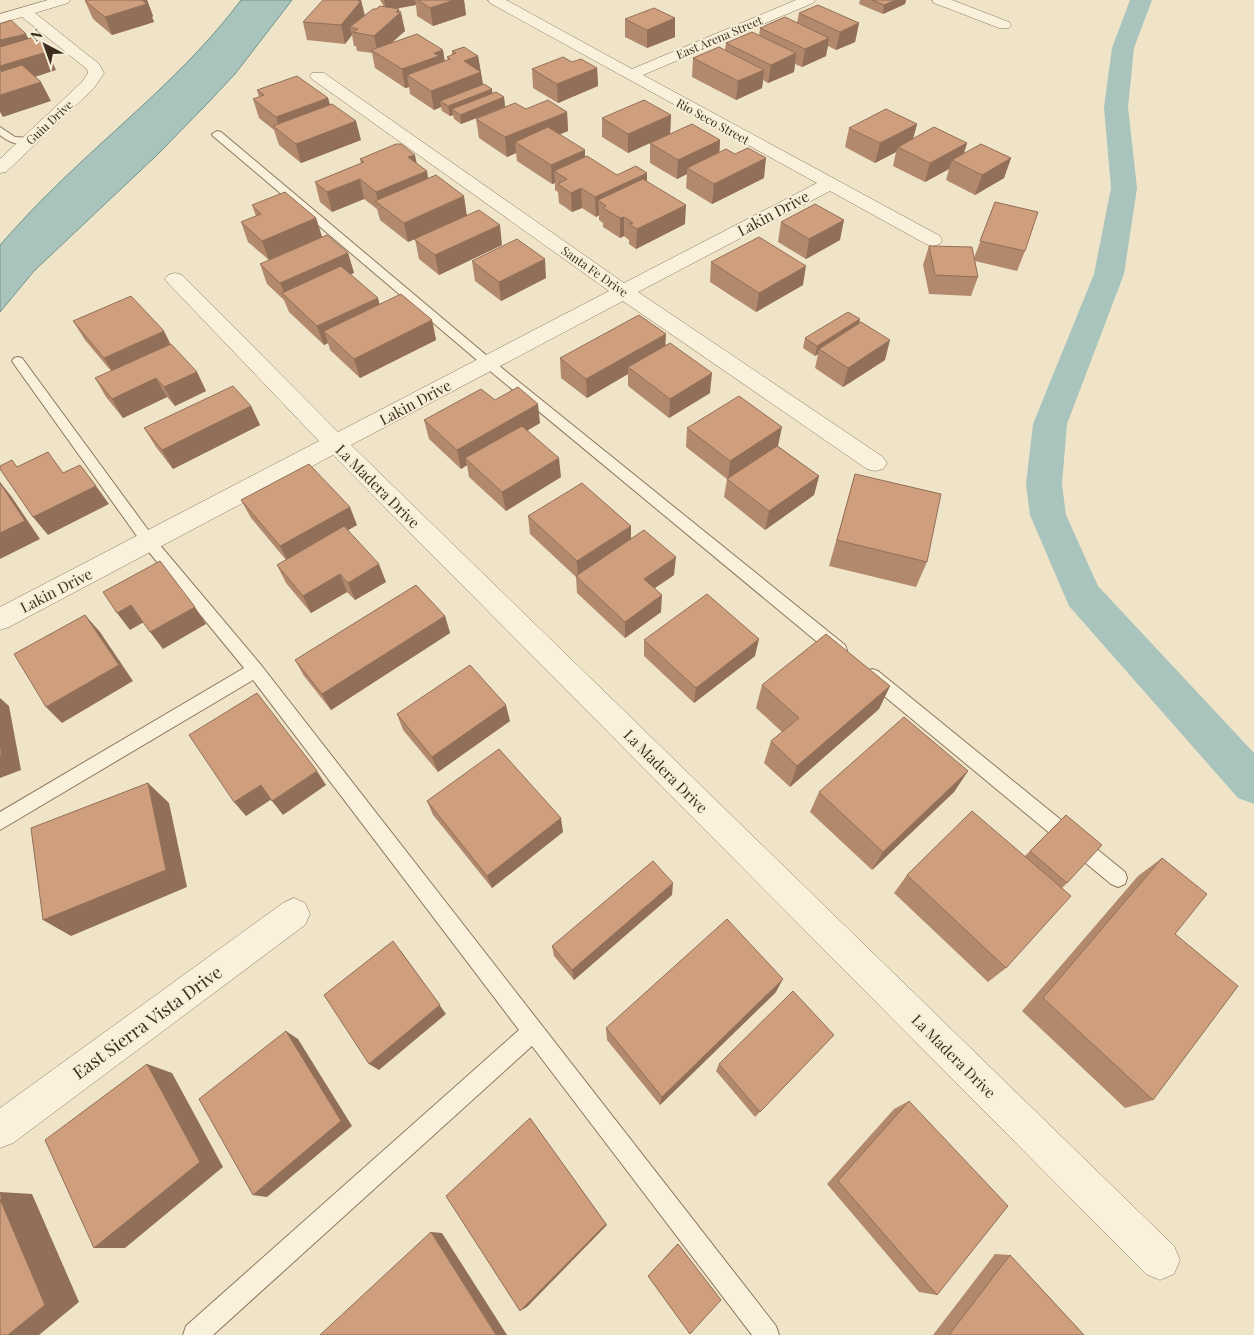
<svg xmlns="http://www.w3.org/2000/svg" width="1254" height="1335" viewBox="0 0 1254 1335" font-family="'Playfair Display',serif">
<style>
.water{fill:#a9c4bc;stroke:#6f938a}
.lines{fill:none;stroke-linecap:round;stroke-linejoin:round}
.canal{fill:#a9c4bc;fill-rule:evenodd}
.lane-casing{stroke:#8d765c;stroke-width:2}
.street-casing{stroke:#8d765c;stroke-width:1}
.lane{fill:#faf1dc;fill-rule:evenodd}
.street{fill:#faf1dc;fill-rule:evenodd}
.wall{fill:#b2896c}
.shaded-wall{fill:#916f58}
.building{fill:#cf9f7d;stroke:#916f58}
.labels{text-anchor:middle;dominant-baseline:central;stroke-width:4;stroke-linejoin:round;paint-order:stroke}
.far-street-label{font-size:12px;fill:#3d2e20;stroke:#f7eed8}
.street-label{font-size:15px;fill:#3d2e20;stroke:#f7eed8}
.near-street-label{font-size:18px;fill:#3d2e20;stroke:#f7eed8}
</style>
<rect width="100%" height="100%" fill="#f0e4c8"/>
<path class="water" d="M241 0H292L235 74 205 106 157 155 34 271 0 312V245C18 225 36 205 55 187 118 125 188 71 241 0Z"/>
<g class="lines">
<path class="canal" d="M1130 0H1152L1134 48 1128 107 1137 188 1124 274 1067 424 1062 484 1066 515 1098 586 1254 753V804L1238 798 1069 606 1030 515 1026 484 1033 424 1094 274 1111 188 1104 107 1112 48Z"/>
<defs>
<path id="lane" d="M0 127 15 137 29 138 34 141C24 149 8 142 0 135Z
M217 131 221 132 492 360 845 645 847 650 845 655 839 657 833 655 484 366 213 136 212 134Z
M18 357 22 358 154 538 261 665 776 1326 779 1335H752L532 1046 213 1335H183L186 1326 519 1030 253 680 0 830V812L244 668 144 546 14 364 12 361 14 358Z
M872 669 878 671 1125 872 1127 878 1125 884 1118 887 1111 884 866 681 864 676 866 671Z"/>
<path id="street" d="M48 0H70L68 3 35 13 99 64 104 73 94 88 6 172 0 173V159L82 82 88 73 87 69 22 17 0 23V14Z
M488 0H506L632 69 796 0H815L813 3 643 75 940 236 942 240 940 244 933 246 926 244 830 191 638 292 883 457 887 463 883 469 875 471 867 469 623 301 351 445 1174 1246 1180 1260 1174 1274 1160 1280 1146 1274 333 455 9 627 0 630V607L319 441 168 283 165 279 168 275 175 273 182 275 338 432 609 291 312 79 310 76 312 73H324L624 283 817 183 490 3Z
M932 0H952L1009 22 1011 25 1009 28H999L934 3Z
M294 898 305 903 310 914 305 925 13 1143 0 1148V1108L283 903Z"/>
</defs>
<use href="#lane" class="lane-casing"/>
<use href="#street" class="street-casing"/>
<use href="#lane" class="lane"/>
<use href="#street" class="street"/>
</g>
<path class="wall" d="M89 0H147L153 16 152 17 154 22 112 35 93 19 85 1Z
M361 0 365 15 376 9 384 7 380 0H464L466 15 433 26 417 16 416 5 395 9 399 12 405 31 391 42 445 61 448 60 447 57 452 55V51L478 56 483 85 492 89V94L504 97 505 107 461 124 454 119 453 115 450 116 442 111 441 107 434 110 410 94 409 87 405 88 375 68 372 53 357 51 356 46H354L352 35 345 44 307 40 303 22Z
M860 0H906L905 4 883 14 859 4Z
M799 13 859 23 855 42 836 50 828 46 826 56 802 67 795 64 794 72 768 83 763 80 762 88 736 100 692 77 693 58 725 50 726 43 759 36 760 28 797 23Z
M675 18V37L647 48 625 37V19Z
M572 62 597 68 598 86 558 103 533 88 532 69Z
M257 90 328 98 330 105 361 140 301 163 279 145 274 130 259 118 253 99 259 97Z
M526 109 567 112 568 131 559 134 585 157 617 175 647 181 685 224 636 249 629 244V240L624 236 620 238 603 227V223L599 220V215L596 217 582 208 572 212 559 203 558 192 555 190V183L552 184 517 161 516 153 507 157 479 138 476 119Z
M671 115 670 134 628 153 602 137V118Z
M917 124 913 138 967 143 964 153 1011 158 1004 178 975 195 946 180 949 169 925 182 893 166 896 152 875 163 845 147 849 128Z
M720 140 719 153 764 178 712 204 686 188 687 174 677 179 650 163V143Z
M360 159 416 163 428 179 467 215 502 245 439 275 419 259 415 239 408 242 380 220 377 209 364 199 332 212 320 202 315 182 361 164Z
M995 202 1025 251 1017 271 975 261 978 277 971 296 929 294 923 265 929 246 974 258Z
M252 205 316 218 322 237 269 260 248 242 241 222 256 216Z
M781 222 840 240 806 259 778 242Z
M348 253 354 273 350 274 379 305 432 320 436 340 360 378 330 350 328 343 324 345 289 312 284 300 267 284 260 264Z
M472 261 546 278 501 301 475 281Z
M711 262 803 285 756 312 710 282Z
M860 319 859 324 885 360 843 387 815 368 818 354 815 356 803 348 805 338Z
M73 321 170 344 197 372 206 391 175 406 167 397 123 418 106 397 95 378 111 371 85 340Z
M665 346 710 393 669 418 628 386V374L587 398 561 378 560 358Z
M495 400 540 423 527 431 561 477 506 511 469 477 467 465 461 469 429 439 424 420Z
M251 406 260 425 173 469 156 447 144 428Z
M687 428 778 446 819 476 814 495 765 530 724 497 727 479 686 447Z
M855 474 927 562 916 587 829 566Z
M241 500 357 525 348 530 386 582 355 600 347 592 311 613 286 583 277 565 286 560 251 518Z
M528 516 631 539 674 575 655 588 661 612 625 638 577 593 576 577 530 534Z
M445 616 450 633 331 710 304 676 295 660Z
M644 640 755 656 694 703 644 656Z
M762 685 890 686 879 709 790 787 764 763 771 741 782 732 756 708Z
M397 714 510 721 438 772 403 730Z
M968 771 954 792 872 870 810 812 819 792Z
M427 801 563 832 492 888 433 815Z
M1066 815 1067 883 1062 888 1006 968 988 982 894 893 907 875 1025 856Z
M1162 858 1175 934 1153 1100 1125 1108 1022 1011 1138 876Z
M672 895 574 980 554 956 552 946Z
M776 992 660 1105 607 1040 606 1028Z
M834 1035 755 1117 716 1071 719 1064Z
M909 1101 937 1295 919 1292 827 1184 894 1109Z
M677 1244H678L690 1334 648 1276Z
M995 1254 1010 1255 1084 1335H933Z"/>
<path class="shaded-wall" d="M142 0H147L153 16 152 17 154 22 112 35 105 17Z
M359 0H361L365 20 350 27 352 35 345 44 341 25Z
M384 0H415L416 5 386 10Z
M454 0H464L466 15 433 26 430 8Z
M896 0H906L905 4 883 14 884 5Z
M399 9 400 14 401 12 405 31 378 55 374 36Z
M675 18V37L647 48V30Z
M859 23 855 42 836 50 840 32Z
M26 34 35 52 0 61V40Z
M829 38 826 56 802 67 805 49Z
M45 46 56 70 8 86 0 70V66Z
M443 50 446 68 407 75 409 87 405 88 402 69 434 53Z
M796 53 794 72 768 83 771 65Z
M478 56 484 90 440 101 441 107 434 110 431 91 464 61Z
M597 68 598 86 558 103 557 84Z
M764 70 762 88 736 100 738 81Z
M41 82 51 101 3 117 0 112V95Z
M492 89 493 99 452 109 453 115 450 116 448 106Z
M504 97 505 107 461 124 460 115Z
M328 98 333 117 281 133 276 117Z
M567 112 568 131 526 149 515 142 516 153 507 157 505 137Z
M671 115 670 134 628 153V134Z
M356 121 361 140 301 163 296 144Z
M917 124 912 143 898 147 896 152 875 163 880 143Z
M720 140 719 159 687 168V174L677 179 678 160Z
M967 143 961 162 952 160 949 169 925 182 930 163Z
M585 150V169L554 171 555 183 552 184 551 165Z
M415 155 419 174 408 157Z
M766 158 764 178 712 204 714 184Z
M1011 158 1004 178 975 195 982 175Z
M427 171 430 190 378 203 376 192Z
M647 173V192L606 206 598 200 599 215 596 217 595 197Z
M360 179 364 199 332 212 327 192Z
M581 188 582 208 572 212 571 193Z
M464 196 467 216 408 242 404 223Z
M686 205 685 224 636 249 637 229Z
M624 217V236L620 238V218Z
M316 218 322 237 269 260 262 241Z
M844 220 840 240 806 259 809 239Z
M500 225 502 245 439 275 435 255Z
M348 253 354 273 291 301 285 295 280 283Z
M545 259 546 278 501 301 499 282Z
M806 266 803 285 756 312 759 293Z
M378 298 383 317 324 331 328 343 324 345 317 326Z
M860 319 858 329 819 349 818 354 815 356 817 346Z
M432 320 436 340 360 378 354 359Z
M164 331 174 351 116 377 104 358Z
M666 334 665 353 628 367V374L587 398 586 379Z
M890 340 885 360 843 387 848 368Z
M197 372 206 391 175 406 164 387Z
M712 373 710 393 669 418 670 399Z
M156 378 167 397 123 418 112 399Z
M538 404 540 423 471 463 465 458 467 465 461 469 457 450Z
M251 406 260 425 173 469 162 450Z
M782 427 778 446 728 480 730 461Z
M559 458 561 477 506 511 502 492Z
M819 476 814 495 765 530 769 511Z
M0 482 11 496 40 539 0 559Z
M96 486 109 504 48 535 33 517Z
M350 507 357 525 289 564 280 546Z
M631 526V544L578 579 577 561Z
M676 557 674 575 643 596 644 579Z
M379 564 386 582 355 600 348 583Z
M340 574 347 592 311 613 303 596Z
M662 595 661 612 625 638V622Z
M131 605 144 622 130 630 117 613Z
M195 607 206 624 163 649 150 632Z
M85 615 100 632 133 681 62 723 46 707Z
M445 616 450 633 331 710 322 694Z
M759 639 755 656 694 703 696 688Z
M890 686 879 709 790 787 797 766Z
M0 698 9 706 21 770 0 778Z
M506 705 510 721 438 772 432 757Z
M317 771 326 785 283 815 272 801Z
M968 771 954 792 872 870 883 852Z
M148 783 169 803 187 887 71 936 43 920Z
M261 785 272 799 246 816 234 802Z
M561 818 563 832 492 888 487 876Z
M673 883 672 895 574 980 572 970Z
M401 951 446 1014 379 1070 369 1064Z
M783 979 776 992 660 1105 662 1097Z
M286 1031 298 1039 352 1126 267 1197 253 1195Z
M147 1064 172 1073 223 1167 125 1248H94Z
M530 1118 607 1225 527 1307 520 1311Z
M0 1192 32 1194 79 1302 39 1335H8Z
M431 1232 442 1233 507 1335H496Z"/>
<path class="building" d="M89 0H142L147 4 105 17 85 1Z
M323 0H359L358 1H361L341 25 303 22Z
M418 0H454L430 8Z
M872 0H896L884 5Z
M818 5 859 23 840 32 799 13Z
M380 6 399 9 396 12H401L374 36 353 32 358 29 350 27 373 9H376Z
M654 8 675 18 647 30 625 19Z
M785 17 829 38 805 49 760 28Z
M11 20 26 34 0 40V24Z
M752 32 796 53 771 65 726 43Z
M417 34 443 50 434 53 439 56 402 69 371 50Z
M34 37 45 46 42 47 47 52 0 66V47Z
M464 47 478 56 464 61 481 72 431 91 407 75 450 59 447 57 456 53 452 51Z
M719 47 764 70 738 81 693 58Z
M563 57 572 62 581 59 597 68 557 84 532 69Z
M22 65 41 82 0 95V72Z
M297 76 328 98 276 117 253 99 264 95 257 90Z
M484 84 492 89 448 106 440 101Z
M496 92 504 97 460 115 452 109Z
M548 100 567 112 505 137 476 119 515 103 526 109Z
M644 100 671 115 628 134 602 118Z
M332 104 356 121 296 144 273 126Z
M886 109 917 124 880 143 849 128Z
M692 124 720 140 678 160 650 143Z
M548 127 585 150 551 165 515 142Z
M934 127 967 143 930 163 898 147Z
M396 144H401L415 155 408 157 427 171 376 192 360 179 327 192 315 182 364 162 360 159Z
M981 144 1011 158 982 175 952 160Z
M748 148 766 158 714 184 687 168 726 149 735 154Z
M587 156 617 175 636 166 647 173 595 197 581 188 571 193 558 184 567 179 554 171Z
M436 175 464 196 404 223 375 201Z
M643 179 686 205 637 229 629 224 633 223 624 217 620 218 603 208 606 206 598 200Z
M285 192 316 218 262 241 241 222 261 214 252 205Z
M995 202 1038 212 1025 251 980 241Z
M815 204 844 220 809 239 781 222Z
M479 210 500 225 435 255 414 239Z
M327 235 348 253 280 283 260 264Z
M759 237 806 266 759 293 711 262Z
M517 239 545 259 499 282 472 261Z
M929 246 972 247 978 277 935 275Z
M341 266 378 298 317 326 282 293Z
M401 294 432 320 354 359 324 331Z
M131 296 164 331 104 358 73 321Z
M848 312 860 319 817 346 805 338Z
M639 315 666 334 586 379 560 358Z
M861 322 890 340 848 368 819 349Z
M670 343 712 373 670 399 628 367Z
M171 344 197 372 164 387 156 378 112 399 95 378Z
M233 386 251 406 162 450 144 428Z
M518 387 538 404 457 450 424 420 481 389 495 400Z
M739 396 782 427 730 461 687 428Z
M522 426 559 458 502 492 465 458Z
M777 446 819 476 769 511 727 479Z
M48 452 63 473 80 465 96 486 33 517 0 469V466L12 460 17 467Z
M309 464 350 507 280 546 241 500Z
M855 474 941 494 927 562 837 540Z
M0 483 25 521 0 533Z
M582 483 631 526 577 561 528 516Z
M344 526 379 564 348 583 340 574 303 596 277 565Z
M644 530 676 557 644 579 662 595 625 622 576 576Z
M160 561 195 607 150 632 131 605 117 613 103 592Z
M416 585 445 616 322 694 295 660Z
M707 594 759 639 696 688 644 640Z
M85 615 119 665 46 707 14 654Z
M826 634 890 686 797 766 771 741 799 718 762 685Z
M470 665 506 705 432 757 397 714Z
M257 693 317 771 272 801 261 785 234 802 189 735Z
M904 717 968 771 883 852 819 792Z
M0 742 2 755 0 756Z
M499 749 561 818 487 876 427 801Z
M148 783 166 870 43 920 31 828Z
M972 811 1071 896 1006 968 907 875Z
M1066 815 1102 845 1067 883 1030 851Z
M1162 858 1207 894 1175 934 1238 986 1153 1100 1043 998Z
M653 861 673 883 572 970 552 946Z
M727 919 783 979 662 1097 606 1028Z
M393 941 440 1005 369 1064 324 995Z
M793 991 834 1035 760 1112 719 1064Z
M286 1031 341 1121 253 1195 199 1099Z
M147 1064 200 1162 94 1248 45 1140Z
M909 1101 1008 1206 937 1295 838 1181Z
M530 1118 606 1224 520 1311 446 1196Z
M0 1199 45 1305 8 1335H0Z
M431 1232 496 1335H320Z
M678 1244 721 1300 690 1334 648 1276Z
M1010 1255 1084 1335H949Z"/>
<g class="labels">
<g class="far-street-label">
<text transform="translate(719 37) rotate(-23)">East Arena Street</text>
<text transform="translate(713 121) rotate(29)">Rio Seco Street</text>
<text transform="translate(49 122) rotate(-43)">Guiu Drive</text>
<text transform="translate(595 271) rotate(35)">Santa Fe Drive</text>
</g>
<g class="street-label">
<text transform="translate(773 213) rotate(-28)">Lakin Drive</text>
<text transform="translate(415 402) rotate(-28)">Lakin Drive</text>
<text transform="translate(378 486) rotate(45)">La Madera Drive</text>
<text transform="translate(56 590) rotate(-27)">Lakin Drive</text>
<text transform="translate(666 771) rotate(45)">La Madera Drive</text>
<text transform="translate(954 1056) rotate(45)">La Madera Drive</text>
</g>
<g class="near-street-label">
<text transform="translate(147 1022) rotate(-36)">East Sierra Vista Drive</text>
</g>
</g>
<g transform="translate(45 45) rotate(319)" stroke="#f7eed8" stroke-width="4" paint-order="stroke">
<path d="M0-4L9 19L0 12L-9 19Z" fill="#3d2e20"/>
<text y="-8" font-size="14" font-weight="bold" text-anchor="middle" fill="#3d2e20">N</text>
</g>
</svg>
